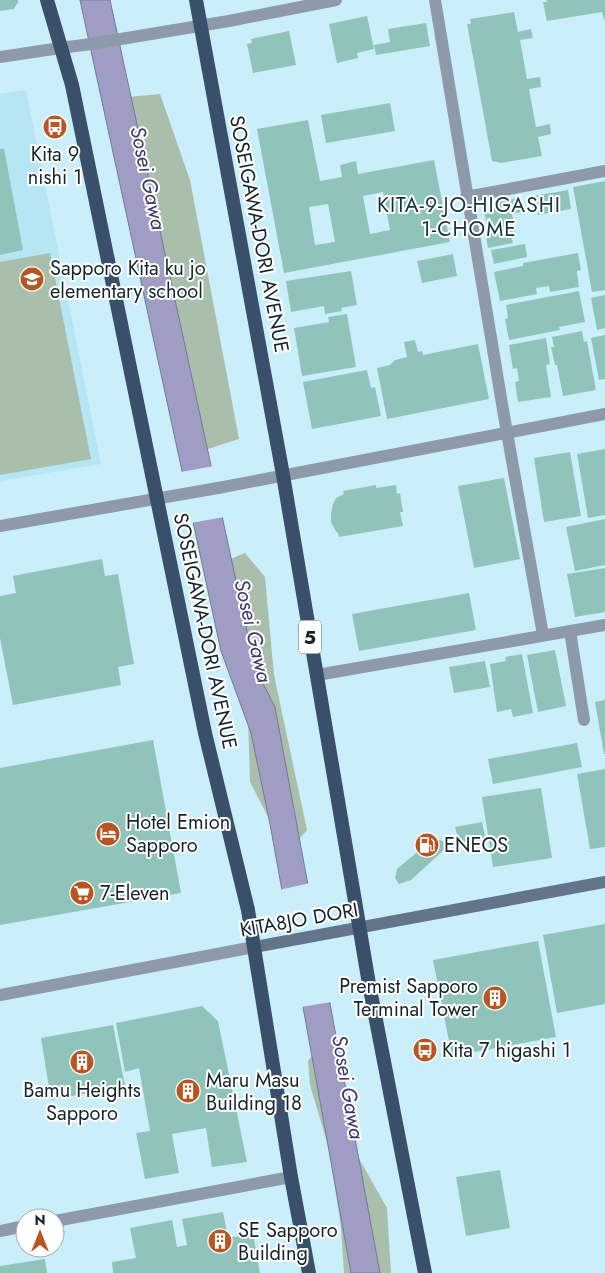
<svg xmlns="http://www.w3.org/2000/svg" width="605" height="1273" viewBox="0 0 605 1273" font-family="Jost,sans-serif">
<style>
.built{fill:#b6e5f3}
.green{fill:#a9bfac}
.water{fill:#9f9dc4;stroke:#767995}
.pier{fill:#caeffb}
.building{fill:#90c4bb;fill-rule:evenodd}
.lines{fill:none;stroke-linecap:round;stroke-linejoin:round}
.service{stroke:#8e9aa9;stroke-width:12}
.minor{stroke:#8e9aa9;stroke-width:12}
.tertiary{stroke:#8e9aa9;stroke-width:12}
.secondary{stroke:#64758a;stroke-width:12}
.trunk{stroke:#3a506a;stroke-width:14}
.labels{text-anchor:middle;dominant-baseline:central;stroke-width:4;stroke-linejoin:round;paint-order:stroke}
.shield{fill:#fff;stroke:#5b6668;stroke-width:1}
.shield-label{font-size:19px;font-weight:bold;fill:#152428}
.poi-label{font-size:20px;fill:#152428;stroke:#fff;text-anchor:start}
.street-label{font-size:20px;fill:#152428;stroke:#fff}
.water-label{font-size:21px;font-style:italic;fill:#3e386b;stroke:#fff}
.neighbourhood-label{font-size:21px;letter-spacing:1px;fill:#12333c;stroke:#fff}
</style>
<rect width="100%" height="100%" fill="#caeffb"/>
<path class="built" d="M26 90 101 464 0 481V94Z"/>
<path class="green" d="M160 94 190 180 239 439 208 449 167 375 128 97Z
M50 253 91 459 0 475V262Z
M245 553 265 577 274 675 307 830 287 853 250 782 248 719 221 563Z
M320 1045 349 1141 387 1208 391 1273H344L341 1227 329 1149 310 1085 308 1061Z"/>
<path class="water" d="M80 0H110L255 668 275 707 380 1273H351L270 824 251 733 221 651Z"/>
<path class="pier" d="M214 466 224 517 191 523 181 472Z
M310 883 331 1002 301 1007 279 890Z"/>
<path class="building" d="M0 0H18V2L14 9 0 11Z
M546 0H605V22L602 12 547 21 543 2H547Z
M514 12 518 32 531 29 533 38 520 40 527 79 540 77 541 87 529 89 536 127 550 124 551 134 538 137 542 156 501 163 492 161 467 24H471L470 19Z
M367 16 374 49 357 53 358 58 337 63 329 24Z
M426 23 430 46 376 55 374 45 390 42 388 29Z
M289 31 296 65 253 73 247 44 252 43 251 39Z
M390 103 395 131 326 143 321 115Z
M308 120 320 181 342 177 340 165 356 161 358 174 434 160 450 242 284 273 257 129ZM383 192 390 230 370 234 363 196ZM328 204 335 242 315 245 309 207Z
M0 149H4L23 250 0 255Z
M605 181V290L592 292 573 187Z
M568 190 571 209 538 215 534 196Z
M518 198 521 212 512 214 516 231 510 232 513 243 488 248 485 231 488 230 483 205Z
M525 244 527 257 494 264 491 250Z
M578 253 581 270 577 271 579 287 550 292 549 286 536 288 537 294 500 301 494 272 523 266V263Z
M453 254 457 276 422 283 417 261Z
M351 271 357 305 341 308 342 311 325 314 324 306 291 312 286 281Z
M579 291 585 322 559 327 560 330 509 340 505 319 508 318 506 305Z
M605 295V328L597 330 591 298Z
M347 314 356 367 302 376 294 328 329 322 328 317Z
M582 331 584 342 587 341 596 390 563 396 557 365H555L551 347H554L552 337Z
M605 335V379L599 380 591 338Z
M546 338 550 364 546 365 551 397 518 402 515 382 519 381 517 368 513 369 509 345Z
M415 340 418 352 422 351 423 355 478 344 489 399 387 419 377 368 390 365 395 360 407 357 404 342Z
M367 370 371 388 375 387 381 416 312 429 303 382Z
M605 449V515L588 518 577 454Z
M570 452 581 516 544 522 534 458Z
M504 478 520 559 474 568 458 486Z
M376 485V488L396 485 397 494 400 493 403 512H400L403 526 339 537 338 533 335 530 331 522V514L333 504 336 498 344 494 343 491Z
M605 519V565L575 571 566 527Z
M102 559 105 576 118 574 134 664 118 667 121 685 13 705 0 638V596L16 593 13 576Z
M605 568V612L575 617 567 574Z
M469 593 476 630 359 651 352 614Z
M555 650 566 706 538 712 527 655Z
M522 654 533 713 513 717 511 709 497 712 490 664 506 661 505 657Z
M485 661 490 687 454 693 449 667Z
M605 700V754H604L595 702Z
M153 740 181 893 0 925V768Z
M577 743 582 767 493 784 488 759Z
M605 769V847L590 849 577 774Z
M541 788 552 858 493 867 482 797Z
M482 822 486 841 464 844 457 835 455 827Z
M433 839 449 842 445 849 411 880 399 884 395 878 397 869Z
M605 924V1004L557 1013 543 935Z
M538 941 556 1037 452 1056 433 960Z
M202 1006 218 1021 247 1162 212 1167 206 1128 172 1134 179 1173 145 1179 136 1133 150 1131 139 1068 125 1072 116 1023Z
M113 1025 125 1086 51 1100 41 1038Z
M500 1170 510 1228 466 1236 456 1177Z
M223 1212 228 1238 253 1233 260 1273H113L112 1262 136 1258 130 1228 172 1220 177 1247 187 1245 182 1219Z
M45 1259 47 1273H0V1266Z"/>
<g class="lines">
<path class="service" d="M570 631 584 720"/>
<path class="minor" d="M435 0 503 410 543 635
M60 48 91 44 229 21 336 0
M466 197 605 171
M317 675 605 625
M55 1221 291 1177
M0 1231 25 1226"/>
<path class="tertiary" d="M0 57 60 48
M0 526 218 488 605 414
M0 995 254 947"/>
<path class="secondary" d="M254 947 605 882"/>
<path class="trunk" d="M47 0 72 85 205 733 248 910 291 1177 309 1273
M196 0 283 475 369 984 425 1273"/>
</g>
<defs>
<symbol id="bus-disc" viewBox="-11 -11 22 22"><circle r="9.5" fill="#b95520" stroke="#fff"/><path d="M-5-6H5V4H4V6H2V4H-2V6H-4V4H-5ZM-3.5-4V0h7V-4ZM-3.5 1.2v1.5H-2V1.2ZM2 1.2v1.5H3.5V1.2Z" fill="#fff"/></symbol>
<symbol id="school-disc" viewBox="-11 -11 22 22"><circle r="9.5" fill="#b95520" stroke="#fff"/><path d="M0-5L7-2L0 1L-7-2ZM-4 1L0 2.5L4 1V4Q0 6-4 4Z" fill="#fff"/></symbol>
<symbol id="hotel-disc" viewBox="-11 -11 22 22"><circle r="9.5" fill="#b95520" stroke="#fff"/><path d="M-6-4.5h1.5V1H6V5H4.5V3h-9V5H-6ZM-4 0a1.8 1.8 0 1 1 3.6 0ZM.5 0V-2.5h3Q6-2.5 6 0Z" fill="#fff"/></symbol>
<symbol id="fuel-disc" viewBox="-11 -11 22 22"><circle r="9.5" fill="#b95520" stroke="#fff"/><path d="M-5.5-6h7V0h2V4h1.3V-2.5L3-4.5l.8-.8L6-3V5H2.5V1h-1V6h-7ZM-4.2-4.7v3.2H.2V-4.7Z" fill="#fff"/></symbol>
<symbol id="supermarket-disc" viewBox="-11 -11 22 22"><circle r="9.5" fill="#b95520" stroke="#fff"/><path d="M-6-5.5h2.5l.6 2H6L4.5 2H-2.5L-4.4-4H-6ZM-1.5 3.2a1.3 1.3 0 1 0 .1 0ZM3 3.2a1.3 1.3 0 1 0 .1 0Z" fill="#fff"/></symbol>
<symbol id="building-disc" viewBox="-11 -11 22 22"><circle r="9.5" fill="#b95520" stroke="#fff"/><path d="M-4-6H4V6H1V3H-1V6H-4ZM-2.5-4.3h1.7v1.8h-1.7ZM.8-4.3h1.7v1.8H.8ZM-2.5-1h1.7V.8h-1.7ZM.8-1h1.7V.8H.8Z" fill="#fff"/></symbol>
</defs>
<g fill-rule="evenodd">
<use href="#bus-disc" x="41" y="113" width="28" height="28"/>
<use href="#school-disc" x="18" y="265" width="28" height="28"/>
<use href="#hotel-disc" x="94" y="820" width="28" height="28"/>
<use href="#fuel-disc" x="413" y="831" width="28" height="28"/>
<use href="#supermarket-disc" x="68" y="879" width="28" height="28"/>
<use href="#building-disc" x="481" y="984" width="28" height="28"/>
<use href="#bus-disc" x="411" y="1036" width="28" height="28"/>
<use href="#building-disc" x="68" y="1048" width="28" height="28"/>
<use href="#building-disc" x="174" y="1077" width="28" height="28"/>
<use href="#building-disc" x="206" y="1227" width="28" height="28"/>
</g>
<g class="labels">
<rect class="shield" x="299" y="620.5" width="22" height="33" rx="4"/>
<g class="shield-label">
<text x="310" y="637">5</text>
</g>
<g class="poi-label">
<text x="55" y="154" text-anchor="middle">Kita 9<tspan x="55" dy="23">nishi 1</tspan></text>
<text x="50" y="268">Sapporo Kita ku jo<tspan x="50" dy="23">elementary school</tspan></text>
<text x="126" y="822">Hotel Emion<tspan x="126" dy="23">Sapporo</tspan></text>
<text x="444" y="845">ENEOS</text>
<text x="100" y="893">7-Eleven</text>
<text x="478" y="986" text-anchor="end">Premist Sapporo<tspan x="478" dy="23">Terminal Tower</tspan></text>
<text x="442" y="1050">Kita 7 higashi 1</text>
<text x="206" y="1080">Maru Masu<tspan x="206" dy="23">Building 18</tspan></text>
<text x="82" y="1090" text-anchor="middle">Bamu Heights<tspan x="82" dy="23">Sapporo</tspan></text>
<text x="238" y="1230">SE Sapporo<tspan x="238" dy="23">Building</tspan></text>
</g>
<g class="street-label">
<text transform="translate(259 234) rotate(79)">SOSEIGAWA-DORI AVENUE</text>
<text transform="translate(205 631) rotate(78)">SOSEIGAWA-DORI AVENUE</text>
<text transform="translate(299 920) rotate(-10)">KITA8JO DORI</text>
</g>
<g class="water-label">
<text transform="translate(148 178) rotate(78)">Sosei Gawa</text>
<text transform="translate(253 631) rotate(77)">Sosei Gawa</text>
<text transform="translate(348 1087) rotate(80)">Sosei Gawa</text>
</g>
<g class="neighbourhood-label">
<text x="469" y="205">KITA-9-JO-HIGASHI<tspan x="469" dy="24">1-CHOME</tspan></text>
</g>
</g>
<g transform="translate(40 1233)"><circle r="24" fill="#ffffff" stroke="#a1a7a9"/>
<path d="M0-4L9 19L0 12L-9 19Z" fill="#b95520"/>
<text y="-8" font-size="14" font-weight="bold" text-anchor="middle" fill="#152428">N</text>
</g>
</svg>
